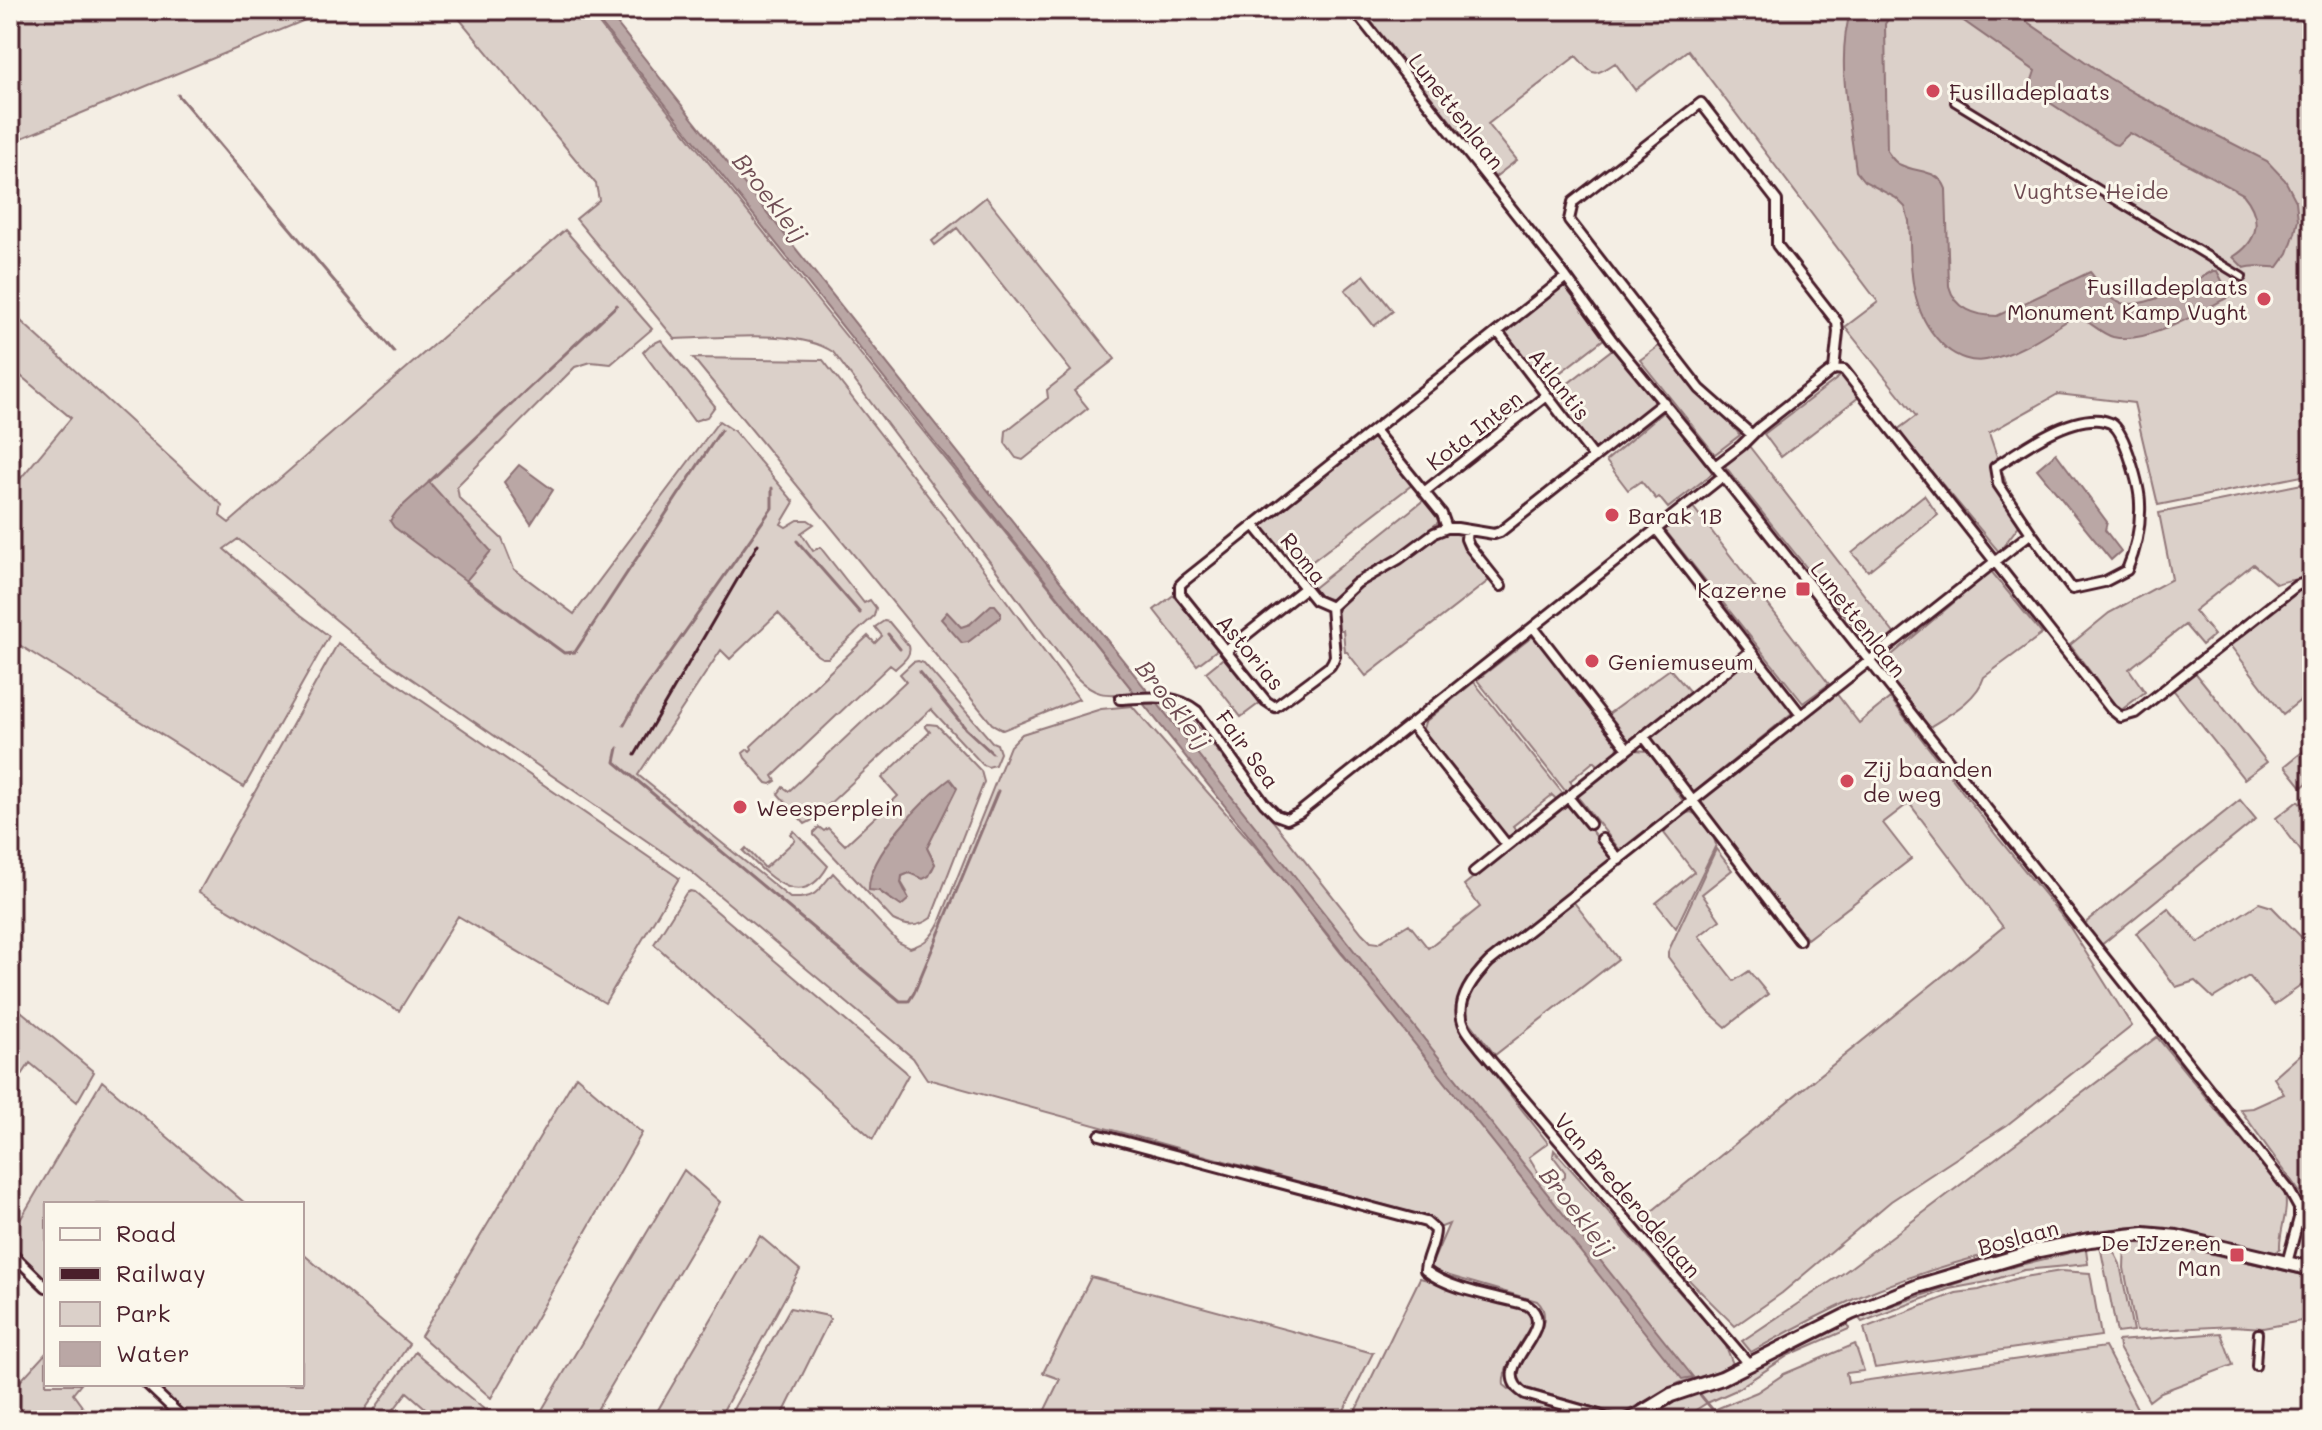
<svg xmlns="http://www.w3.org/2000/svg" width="2322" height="1430" viewBox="0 0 2322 1430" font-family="Mali,sans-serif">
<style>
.green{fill:#dbd0c9;stroke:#92787a;stroke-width:2;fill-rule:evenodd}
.water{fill:#baa7a5;stroke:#8d7174;stroke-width:2}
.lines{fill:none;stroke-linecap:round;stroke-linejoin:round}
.stream{stroke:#8d7174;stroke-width:3}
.pedestrian-casing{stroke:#4a1f2b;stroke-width:12}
.minor-casing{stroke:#4a1f2b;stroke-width:14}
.secondary-casing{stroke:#4a1f2b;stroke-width:18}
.pedestrian{stroke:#fbf7ec;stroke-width:6}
.minor{stroke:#fbf7ec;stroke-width:8}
.secondary{stroke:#fbf7ec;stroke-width:12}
.rail{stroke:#4a1f2b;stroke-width:3}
.poi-dot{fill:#d1495b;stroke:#fbf7ec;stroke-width:3}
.labels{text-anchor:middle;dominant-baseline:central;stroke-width:6;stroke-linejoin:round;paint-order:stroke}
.poi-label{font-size:22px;fill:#4a1f2b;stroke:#fbf7ec;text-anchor:start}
.street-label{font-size:22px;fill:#4a1f2b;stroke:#fbf7ec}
.park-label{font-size:22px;fill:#6e4b52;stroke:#fbf7ec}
.water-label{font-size:24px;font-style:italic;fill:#714f56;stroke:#fbf7ec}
</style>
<rect width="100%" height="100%" fill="#f4eee4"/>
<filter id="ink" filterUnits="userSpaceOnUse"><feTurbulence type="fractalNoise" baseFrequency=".0125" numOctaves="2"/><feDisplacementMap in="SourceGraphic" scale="16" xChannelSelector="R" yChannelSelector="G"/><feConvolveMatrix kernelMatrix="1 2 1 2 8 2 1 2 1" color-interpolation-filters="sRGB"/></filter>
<g filter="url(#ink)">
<path class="green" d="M10 10H329L10 143Z
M452 10H588L829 315 1135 693C1107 695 1097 698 1076 677L833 352C798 328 719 338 675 339L576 219 599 200 596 184Z
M1362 10H2312V474L2158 505 2134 403 2058 394 1989 433 2020 524 1999 552 1897 430 1916 416 1845 327 1878 302 1688 50 1635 90 1615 63C1592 79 1593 74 1576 56L1488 124 1517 160 1495 177Z
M986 197 1115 359 1074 391 1088 408 1023 460 1016 458 1005 443 1006 431 1048 398 1047 390 1071 371 957 228 935 245 932 241Z
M565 230 652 329 611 364 591 362 575 367 457 486 459 498 502 539 514 569 574 614 719 421 734 431 794 502 781 524 786 527 798 520H808L814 524 801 533 813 551 820 547 864 603 870 600 876 608 874 616 828 658H822L817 655 778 613 730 659 721 650 638 775 790 898C816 899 817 892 833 873L898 942 910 948C926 943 932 937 939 923L1010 746 1022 734 1101 709 1132 706 1280 875 1341 953 1418 1040 1150 702 1175 703 1184 709 1362 933 1371 942 1378 943 1409 924 1428 948 1480 907 1464 885 1563 806H1572L1614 859 1544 912 1485 961 1465 983 1460 998 1459 1029 1548 1143 1529 1157 1544 1182 1556 1185 1565 1177V1172L1553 1156 1554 1150 1725 1344 1733 1364 1716 1372 1679 1383 1620 1415 1523 1387 1516 1384C1516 1381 1516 1374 1517 1371 1523 1351 1559 1321 1537 1301L1429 1270 1449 1224 1439 1228 1434 1220 1424 1216 927 1079 913 1058 689 870 386 661 238 539 224 549 301 615 329 636 244 787 10 639V491L71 418 10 367V311L222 505 220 516 229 523Z
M1364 275 1393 311 1374 326 1345 290Z
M1564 286 1605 338 1544 385 1509 340 1506 332Z
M661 340 715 406 707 417 694 421 643 352 650 345Z
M1663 343 1740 435 1715 454 1640 360Z
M1614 348 1656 402 1595 449 1553 395Z
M693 358 823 360 949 523 1079 699 1003 730 992 724Z
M1842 375 1859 397 1781 457 1764 434Z
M1664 411 1713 473 1668 508 1659 497 1656 499 1641 481 1628 490 1606 461Z
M1371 438H1374L1413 484 1297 573 1262 526Z
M1749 446 1896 636 1875 653 1724 465Z
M2312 482V585C2301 576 2288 580 2276 584L2253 564 2194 611 2214 635 2202 645 2185 625 2129 669 2145 692 2120 711 2070 645 2109 613 2172 579 2159 513Z
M1924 495 1938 515 1868 571 1852 553Z
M1425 499 1441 520 1396 556 1356 579 1332 600 1320 596 1311 590Z
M1693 507 1829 684 1803 703 1665 530Z
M1448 531 1461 533 1492 578 1366 676 1347 652H1345L1343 630H1336C1335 622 1333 612 1338 605 1350 585 1381 575 1400 562 1416 552 1430 538 1448 531Z
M1991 571 2042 634 1984 677C1977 700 1948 715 1928 728L1880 665Z
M2303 587 2312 597V691L2283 714 2226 640 2293 590Z
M1175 594 1218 649 1197 665 1154 610Z
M884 621 889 622 909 646C912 656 902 662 895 669L890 665 773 776 776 781 771 784 767 783 745 758 743 753 748 749 750 751 752 749 751 746 868 636 875 643 882 636 875 627Z
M1532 637 1537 638 1619 741 1617 752 1599 766 1594 761 1570 781 1574 787 1567 793 1477 680Z
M338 643 679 878 605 1003 458 916 399 1011 199 892Z
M1226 656 1261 702 1241 717 1206 672Z
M1750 656 1791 709 1792 713 1693 793 1649 736Z
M918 661 924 663 992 742 997 744 1000 753 995 765 988 767 983 765 931 709 811 821 805 824 778 794 783 787 789 791 906 681 900 674 913 662Z
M1670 669 1690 692 1628 741 1607 715Z
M2194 671 2267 762 2244 779 2171 687Z
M1474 682 1564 795 1557 800 1552 795 1513 826 1518 832 1512 837 1504 836 1422 732 1425 722Z
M1836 693 1859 723 1890 698 1999 839 2066 921 2132 1026 2007 1125 1891 1201 1782 1293 1735 1326C1702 1293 1666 1260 1641 1220L2003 927 1909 803 1883 823 1911 859 1807 939 1777 902 1766 894 1697 804Z
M928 724 937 725 981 771 984 782 931 918C917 928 907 927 893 920L814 835V832L819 827 824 831 828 828 845 845 898 796 882 778 930 732 925 726ZM905 825 927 848 935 864 917 875 909 873 902 876 901 882 907 892 894 902 879 891 893 836Z
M2312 744V779L2302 787 2285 766Z
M1634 750 1648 751 1683 801 1620 850 1577 796Z
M2240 800 2256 819 2100 946 2084 924Z
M2298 801 2312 819V866L2276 818Z
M1691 812 1695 814 1714 838 1716 845 1676 928 1656 903 1694 872 1664 833C1668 824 1682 814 1691 812Z
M794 831 828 866C801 913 769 877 743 851L746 848 765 868 795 840 791 834Z
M1716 849 1732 870 1702 894 1720 920 1699 936 1734 981 1749 971 1768 994 1726 1027 1709 1012 1668 957V952Z
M690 891 694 892 905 1071 908 1075 873 1139 654 944 686 893Z
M1573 901 1618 959 1495 1055 1467 1018V1003L1471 987 1494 961Z
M2259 903 2272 907 2308 944 2312 941V998L2302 985 2274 1005 2249 976 2213 998 2195 981 2176 987 2136 933 2168 908 2198 943Z
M10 1002 94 1072 77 1102 30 1063 10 1093Z
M2157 1037 2285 1194C2289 1213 2279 1230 2280 1249L2275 1253 2270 1254C2227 1242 2183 1227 2138 1227 2106 1228 2073 1235 2041 1242 1978 1255 1914 1273 1854 1299 1819 1315 1785 1333 1751 1352L1742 1341 1842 1274Z
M2312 1044V1221L2306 1201 2240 1109 2253 1108 2284 1094 2274 1078Z
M576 1076 642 1133 491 1398 421 1336Z
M102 1081 246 1204H46V1281L10 1246V1237Z
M684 1170 720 1202 591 1420H536Z
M760 1236 800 1270 718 1420H652Z
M2125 1242 2177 1246 2312 1277V1319L2263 1328 2233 1326 2136 1331 2124 1268Z
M2100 1245 2111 1246 2120 1264 2133 1331 2117 1333Z
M2086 1249 2088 1264 2024 1270 1987 1282 1949 1289 1862 1322 1858 1317 1991 1272Z
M302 1253 409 1344 358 1420H192L154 1384H302Z
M2061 1271 2090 1273 2101 1336 1875 1368 1864 1328 1956 1293 1979 1290 2018 1278Z
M1091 1277 1373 1353 1339 1420H1229L1179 1410 1173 1420H1040L1060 1379 1043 1373Z
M1420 1278 1527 1306 1535 1318C1526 1336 1501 1367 1504 1385L1514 1393 1602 1420H1351Z
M790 1308 828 1316 830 1319 780 1420H727Z
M1848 1324 1849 1329 1789 1355 1734 1391 1707 1403 1680 1420H1636C1663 1406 1688 1390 1718 1386Z
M2221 1333 2233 1365 2161 1392 2149 1401 2119 1348 2118 1341Z
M1855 1344 1864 1371 1846 1373 1848 1383 2105 1347 2139 1412 2126 1420H1695L1704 1414 1757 1392 1784 1374Z
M415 1352 497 1420H439L407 1392 386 1420H367Z
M46 1353V1384H81L73 1394 92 1420H10V1385L14 1388Z"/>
<path class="water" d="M590 10H606L1693 1377 1682 1379Z
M1851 10H1894L1885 24 1887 151C1891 157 1895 163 1901 165 1917 173 1939 169 1946 189L1949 286C1955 309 1976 316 1997 316L2090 272C2097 280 2103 291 2111 298 2134 318 2189 283 2213 271H2217L2230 296C2201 312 2147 345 2113 337 2099 333 2090 320 2075 316 2048 332 2018 355 1986 360 1972 363 1957 357 1946 348 1907 312 1912 270 1909 221L1905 207 1896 198 1864 181 1856 171C1850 121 1835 58 1851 10Z
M1948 10H2010L2109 78 2136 94 2267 161 2285 180 2296 201 2298 220 2295 233 2288 253 2278 267C2266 268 2257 264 2244 268L2233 257C2259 241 2263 218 2243 194L2130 133 2117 145 2113 144 2029 89 2035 71Z
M2056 453 2107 522 2105 530 2121 551 2111 560 2037 469Z
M519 465 553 490 531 524 504 482Z
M429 482 491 551 466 581 394 527 390 521 397 511Z
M991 605H995L1001 612V617L968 642 962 643 941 619 947 612 961 627 970 624Z
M950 779 957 788 927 848 935 864 929 876 923 879 909 873 902 876 901 883 909 899 901 906 879 891 869 890C867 857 924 798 950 779Z"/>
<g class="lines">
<path class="stream" d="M178 95 394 352
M429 482 617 305
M797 541 860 613
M466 581 564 653 575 652 721 430
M888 634 900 649
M919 672 966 729 992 753
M624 725 640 696 772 508V488
M618 748 615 762 900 1001H909L914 993 998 791
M1698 1392 1721 1420"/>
<defs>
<path id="pedestrian" d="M1955 102 2242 277
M2256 1366 2258 1333"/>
<path id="minor" d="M1354 10 1566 277 1612 340 1700 447 2289 1190 2299 1208V1218L2287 1263
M1566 277 1184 581 1180 585V594L1266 701 1275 707 1330 666 1333 661 1335 656 1331 607 1357 583 1399 559 1434 533 1447 528H1457L1494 534 1500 532 1664 402
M1498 332 1594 457
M1374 430 1442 514 1447 528
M1752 435 1700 389 1569 220 1573 202 1701 103 1777 201V245L1837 322 1838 332 1834 369
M1715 466 1741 446 1759 428 1834 369 1844 370 2111 709 2121 717 2135 713 2296 586 2304 583H2312
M1424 492 1546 396
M1254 525 1315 600 1331 607
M1656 529 1801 715
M1467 530 1466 539 1469 546 1501 586
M1533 627 1628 749 1751 651
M1226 651 1305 588
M1120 699C1147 698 1174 692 1197 711L1264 803 1276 815 1287 819 1299 813 1723 476
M1411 724 1507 845
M1644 737 1799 940
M1568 797 1590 824
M1602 839 1619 860
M1474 872 1628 749
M1100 1135 1426 1222 1435 1230C1435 1244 1426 1256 1425 1270 1449 1290 1496 1296 1527 1305 1564 1329 1483 1367 1525 1394L1599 1415 1609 1420
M10 1252 46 1287
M1749 1364 1481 1049C1476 1042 1469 1035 1465 1027 1453 1003 1473 978 1489 962L2031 533 1998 484 1995 467C2022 449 2066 417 2100 420 2104 421 2109 422 2112 424 2125 432 2140 488 2140 504 2141 527 2136 549 2127 570L2104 582 2072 589 2031 533
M147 1384 185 1420"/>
<path id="secondary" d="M1630 1420 1671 1395 1722 1378 1851 1313 1918 1286 2039 1250 2090 1240 2144 1234 2177 1237 2312 1269"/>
</defs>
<use href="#pedestrian" class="pedestrian-casing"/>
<use href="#minor" class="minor-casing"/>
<use href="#secondary" class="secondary-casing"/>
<use href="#pedestrian" class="pedestrian"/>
<use href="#minor" class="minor"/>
<use href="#secondary" class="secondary"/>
<path class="rail" d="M1386 10 1390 15
M635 755 758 544"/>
</g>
</g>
<g class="poi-dot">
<circle cx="1933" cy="91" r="8"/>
<circle cx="2264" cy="299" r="8"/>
<circle cx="1612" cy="515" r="8"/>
<rect x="1795" y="581" width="16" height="16" rx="4"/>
<circle cx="1592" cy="661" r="8"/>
<circle cx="1847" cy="781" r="8"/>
<circle cx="740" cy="807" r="8"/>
<rect x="2229" y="1247" width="16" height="16" rx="4"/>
</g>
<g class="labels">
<g class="poi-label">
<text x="1949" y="91">Fusilladeplaats</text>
<text x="2248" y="286" text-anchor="end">Fusilladeplaats<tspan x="2248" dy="25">Monument Kamp Vught</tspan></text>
<text x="1628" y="515">Barak 1B</text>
<text x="1787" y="589" text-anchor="end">Kazerne</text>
<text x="1608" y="661">Geniemuseum</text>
<text x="1863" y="768">Zij baanden<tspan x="1863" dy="25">de weg</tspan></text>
<text x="756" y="807">Weesperplein</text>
<text x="2221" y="1242" text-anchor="end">De IJzeren<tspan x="2221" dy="25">Man</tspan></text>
</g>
<g class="street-label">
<text transform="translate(1457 111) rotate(52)">Lunettenlaan</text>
<text transform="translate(1560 384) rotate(52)">Atlantis</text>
<text transform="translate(1474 430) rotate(-38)">Kota Inten</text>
<text transform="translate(1304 558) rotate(51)">Roma</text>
<text transform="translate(1859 619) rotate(52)">Lunettenlaan</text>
<text transform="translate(1251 652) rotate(50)">Astorias</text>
<text transform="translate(1248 749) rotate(54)">Fair Sea</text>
<text transform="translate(1628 1195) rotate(49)">Van Brederodelaan</text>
<text transform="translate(2018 1237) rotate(-15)">Boslaan</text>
</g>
<g class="park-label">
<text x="2091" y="190">Vughtse Heide</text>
</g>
<g class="water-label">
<text transform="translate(771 197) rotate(52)">Broekleij</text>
<text transform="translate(1174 704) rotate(52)">Broekleij</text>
<text transform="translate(1578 1211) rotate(52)">Broekleij</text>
</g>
</g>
<rect width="2322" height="1430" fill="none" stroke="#fbf7ec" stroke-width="40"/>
<rect x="20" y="20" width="2282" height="1390" fill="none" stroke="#4a1f2b" stroke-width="3" filter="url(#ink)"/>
<rect x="44" y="1202" width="260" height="184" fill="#fbf7ec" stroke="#b4a19f" stroke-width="2"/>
<rect x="60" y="1228" width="40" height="12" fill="#fbf7ec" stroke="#b4a19f" stroke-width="2"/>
<text x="116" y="1242" font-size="24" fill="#4a1f2b">Road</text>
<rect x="60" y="1268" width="40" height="12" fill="#4a1f2b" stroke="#b4a19f" stroke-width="2"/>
<text x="116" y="1282" font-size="24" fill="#4a1f2b">Railway</text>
<rect x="60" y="1302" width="40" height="24" fill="#dbd0c9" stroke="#b4a19f" stroke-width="2"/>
<text x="116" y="1322" font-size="24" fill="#4a1f2b">Park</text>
<rect x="60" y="1342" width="40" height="24" fill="#baa7a5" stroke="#b4a19f" stroke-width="2"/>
<text x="116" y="1362" font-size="24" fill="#4a1f2b">Water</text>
</svg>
